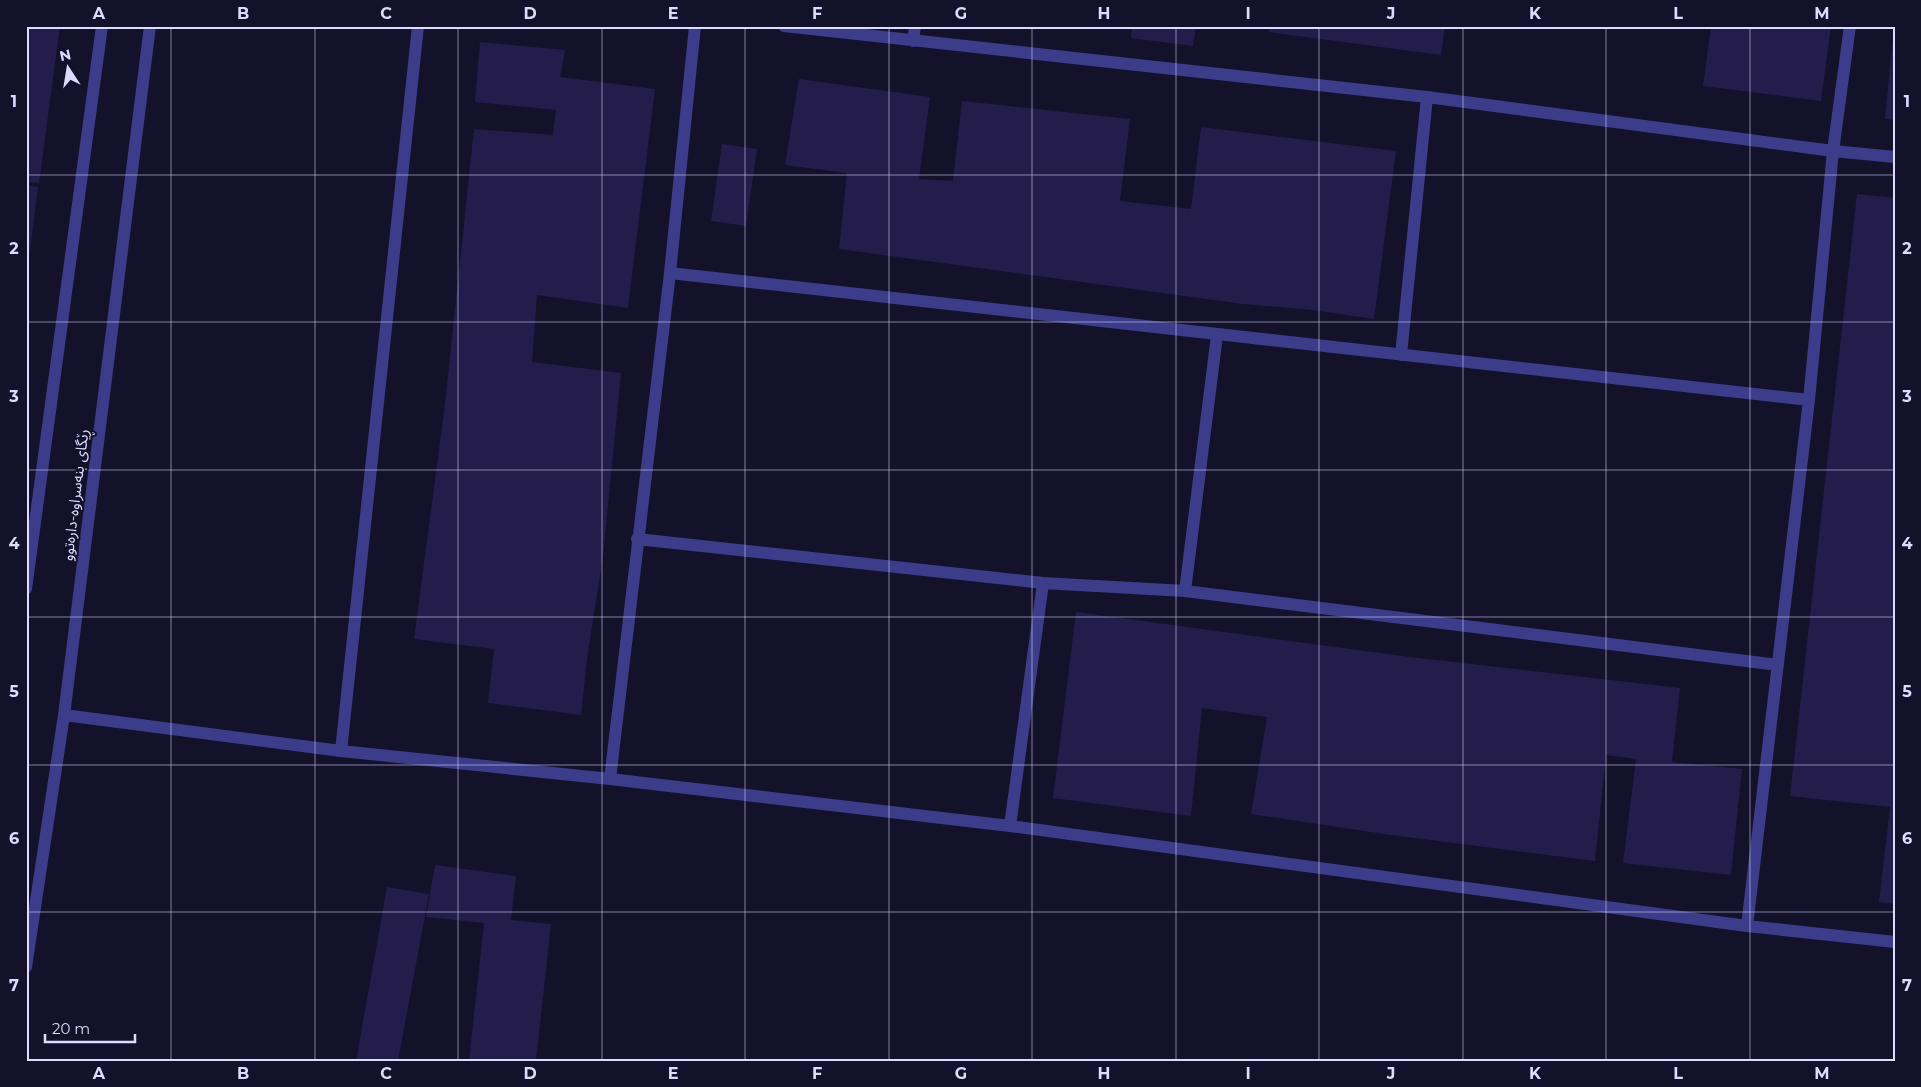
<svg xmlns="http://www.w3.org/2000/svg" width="1921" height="1087" viewBox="0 0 1921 1087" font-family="Montserrat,'Noto Sans Arabic',sans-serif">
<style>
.building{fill:#241d4c}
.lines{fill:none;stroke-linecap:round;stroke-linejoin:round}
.minor{stroke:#3c3d8a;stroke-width:12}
.tertiary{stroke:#3c3d8a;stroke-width:12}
.grid{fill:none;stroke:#dddbff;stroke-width:1;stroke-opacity:0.55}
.labels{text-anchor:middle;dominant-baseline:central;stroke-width:4;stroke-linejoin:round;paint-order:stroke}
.street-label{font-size:15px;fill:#dddbff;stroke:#14112b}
.neatline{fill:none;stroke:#dddbff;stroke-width:2}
.grid-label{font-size:16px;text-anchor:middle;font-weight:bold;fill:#dddbff}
</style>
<rect width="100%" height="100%" fill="#14112b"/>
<path class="building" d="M26 26H60L39 183 26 182Z
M1132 26H1196L1193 46 1131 38Z
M1269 26H1445L1441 55 1269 32Z
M1711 26H1831L1821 101 1703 86Z
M1893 35H1895V120L1885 119Z
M480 42 565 50 560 77 655 89 628 308 537 295 532 362 621 373 603 556 587 659 581 715 488 703 494 649 414 639 445 404 474 129 553 135 556 110 475 102Z
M799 79 930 97 919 179 953 181 962 101 1130 119 1120 201 1191 209 1201 127 1396 151 1374 319 1313 310 1243 304 839 249 847 173 785 165Z
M722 144 757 149 746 226 711 221Z
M26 185 38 187 28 267H26Z
M1857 194 1895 198V904L1879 902 1890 807 1790 796Z
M1076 612 1410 657 1680 688 1672 762 1742 769 1731 875 1623 863 1636 759 1606 755 1595 861 1391 835 1251 814 1267 717 1202 708 1191 816 1053 798Z
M435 865 516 876 511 920 551 924 536 1061H469L484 923 426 917Z
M387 887 429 894 398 1061H356Z"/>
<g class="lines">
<path class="minor" d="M784 26 1427 97 1833 151 1895 157
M913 41 915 26
M670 273 1809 400
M1401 355 1427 97
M637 539 1043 583 1185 591 1778 665
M1185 591 1217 335
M64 715 341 751 610 779 1010 826 1747 926 1895 942
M341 751 418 26
M610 779 670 273 695 26
M1010 826 1043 583
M1747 926 1809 400 1833 151 1850 26"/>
<path class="tertiary" d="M26 589 102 26
M26 967 64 715 150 26"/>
</g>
<path class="grid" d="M171 26V1061M315 26V1061M458 26V1061M602 26V1061M745 26V1061M889 26V1061M1032 26V1061M1176 26V1061M1319 26V1061M1463 26V1061M1606 26V1061M1750 26V1061M26 175H1895M26 322H1895M26 470H1895M26 617H1895M26 765H1895M26 912H1895"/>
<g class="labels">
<g class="street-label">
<text transform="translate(75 495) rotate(-83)">ڕێگای بنەسراوە-دارەتوو</text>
</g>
</g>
<rect width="1921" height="1087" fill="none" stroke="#14112b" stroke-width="55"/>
<g transform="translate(68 68) rotate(348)" stroke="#14112b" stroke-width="4" paint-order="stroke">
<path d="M0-4L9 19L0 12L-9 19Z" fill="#dddbff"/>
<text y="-8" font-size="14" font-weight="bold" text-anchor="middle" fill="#dddbff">N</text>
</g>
<path d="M45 1034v8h90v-8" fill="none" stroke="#dddbff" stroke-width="2.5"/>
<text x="52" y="1034" font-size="15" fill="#dddbff" stroke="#14112b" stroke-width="4" paint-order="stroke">20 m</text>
<rect x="28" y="28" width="1866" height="1032" class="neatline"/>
<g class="grid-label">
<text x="99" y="19">A</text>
<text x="243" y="19">B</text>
<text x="386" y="19">C</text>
<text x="530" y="19">D</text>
<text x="673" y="19">E</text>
<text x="817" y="19">F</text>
<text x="961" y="19">G</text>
<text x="1104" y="19">H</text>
<text x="1248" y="19">I</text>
<text x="1391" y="19">J</text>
<text x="1535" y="19">K</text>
<text x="1678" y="19">L</text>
<text x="1822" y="19">M</text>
<text x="14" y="107">1</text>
<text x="1907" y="107">1</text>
<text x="14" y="254">2</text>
<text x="1907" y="254">2</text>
<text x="14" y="402">3</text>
<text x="1907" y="402">3</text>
<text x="14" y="549">4</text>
<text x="1907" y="549">4</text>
<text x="14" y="697">5</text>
<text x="1907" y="697">5</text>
<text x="14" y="844">6</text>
<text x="1907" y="844">6</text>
<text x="14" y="991">7</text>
<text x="1907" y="991">7</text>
<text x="99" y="1079">A</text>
<text x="243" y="1079">B</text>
<text x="386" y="1079">C</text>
<text x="530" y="1079">D</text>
<text x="673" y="1079">E</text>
<text x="817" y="1079">F</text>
<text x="961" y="1079">G</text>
<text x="1104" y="1079">H</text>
<text x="1248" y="1079">I</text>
<text x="1391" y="1079">J</text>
<text x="1535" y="1079">K</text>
<text x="1678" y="1079">L</text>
<text x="1822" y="1079">M</text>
</g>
</svg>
